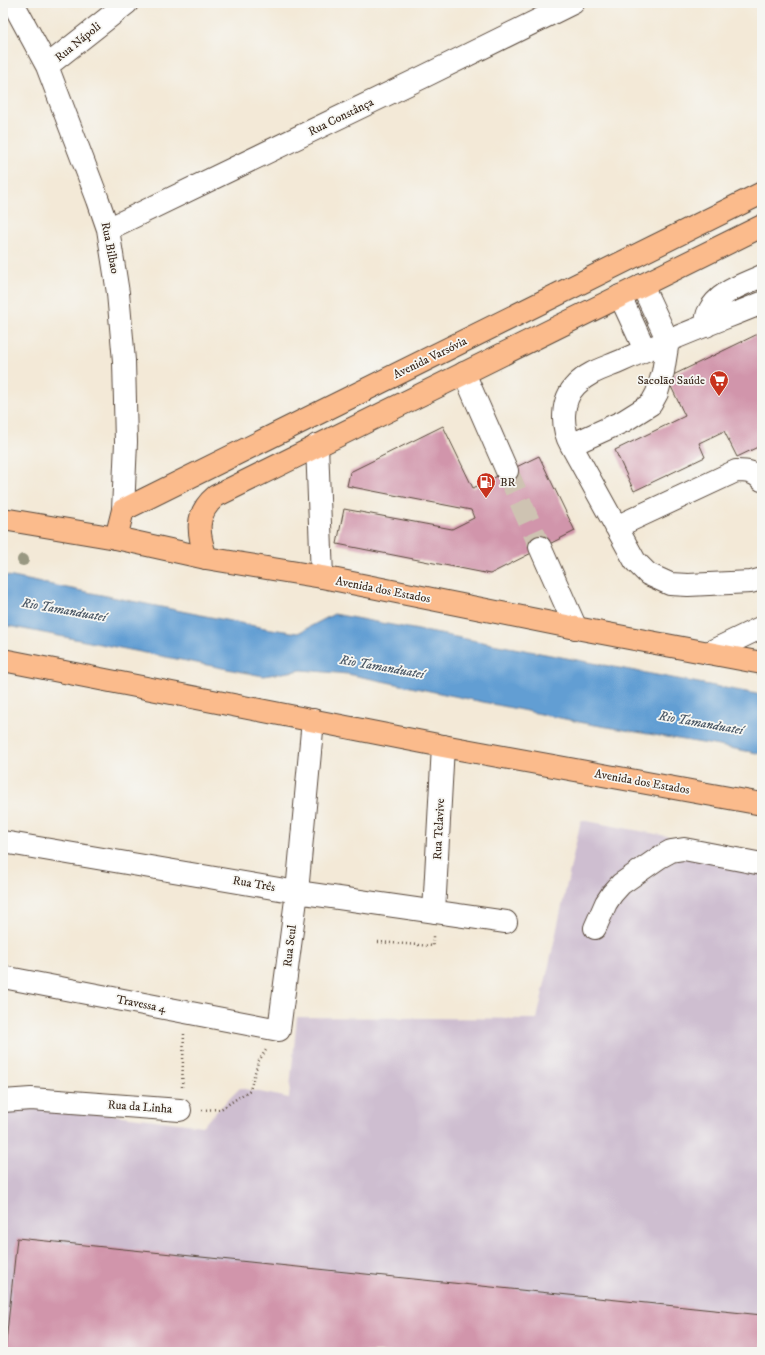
<svg xmlns="http://www.w3.org/2000/svg" width="765" height="1355" viewBox="0 0 765 1355" font-family="'IM FELL DW Pica',serif">
<style>
.industrial{fill:#cebed0}
.water{fill:#629ed3;stroke:#4e6478}
.building{fill:#d195ab}
.lines{fill:none;stroke-linecap:round;stroke-linejoin:round}
.minor-tunnel{stroke:#cec3b2;stroke-width:22;stroke-dasharray:22 11;stroke-linecap:butt}
.minor-casing{stroke:#57473a;stroke-width:24}
.major-casing{stroke:#57473a;stroke-width:24}
.highway-casing{stroke:#57473a;stroke-width:24}
.path{stroke:#57473a;stroke-width:2.5;stroke-dasharray:1 3;stroke-linecap:butt}
.minor{stroke:#fff;stroke-width:22}
.major{stroke:#fbbb8c;stroke-width:22}
.highway{stroke:#fbbb8c;stroke-width:22}
.tree{fill:#999882}
.labels{text-anchor:middle;dominant-baseline:central;stroke-width:3.5;stroke-linejoin:round;paint-order:stroke}
.street-label{font-size:12px;fill:#3b2a1e;stroke:#f6f6f2}
.poi-label{font-size:12px;fill:#3b2a1e;stroke:#f6f6f2;text-anchor:end}
.water-label{font-size:13px;font-style:italic;fill:#4b5866;stroke:#f6f6f2}
</style>
<rect width="100%" height="100%" fill="#f6f6f2"/>
<filter id="ink" filterUnits="userSpaceOnUse"><feTurbulence type="fractalNoise" baseFrequency=".025" numOctaves="2"/><feDisplacementMap in="SourceGraphic" scale="8" xChannelSelector="R" yChannelSelector="G"/><feConvolveMatrix kernelMatrix="1 2 1 2 8 2 1 2 1" color-interpolation-filters="sRGB"/></filter>
<filter id="wash" filterUnits="userSpaceOnUse"><feTurbulence type="fractalNoise" baseFrequency=".012" numOctaves="4" result="noise"/><feDisplacementMap in="SourceGraphic" scale="16" xChannelSelector="R" yChannelSelector="G"/><feGaussianBlur stdDeviation="0.9" result="paint"/><feColorMatrix in="noise" values="0 0 0 0 0 0 0 0 0 0 0 0 0 0 0 0 0 1.4 0 .05"/><feComposite in="paint" operator="in"/></filter>
<g filter="url(#wash)">
<rect width="100%" height="100%" fill="#f3e9d7"/>
<path class="industrial" d="M581 820 762 854V1352H3V1101L202 1126 240 1088 289 1098 297 1017 537 1019Z"/>
<path class="water" d="M3 575 265 628 298 633 334 614 762 695V754L708 744 589 724 348 674 302 670 263 676 3 625Z"/>
<g id="blocks">
<path class="building" d="M762 332V445L737 457 724 431 699 443 705 457 634 491 615 450 685 416 667 378Z
M443 426 473 488 539 456 575 531 490 574 337 544 344 509 452 529 474 518 471 510 347 486 350 472Z
M17 1238 762 1315V1352H5Z"/>
</g>
</g>
<g filter="url(#ink)">
<use href="#blocks" fill-opacity="0" stroke="#57473a" stroke-width="1"/>
<g class="lines">
<path class="minor-tunnel" d="M507 471 540 547"/>
<defs>
<path id="minor" d="M13 3 47 66 98 200 108 229 118 293 124 361 126 442 123 510
M47 66 127 3
M108 229 425 76 573 3
M620 296 645 350
M762 303C715 322 667 340 621 361 605 368 588 372 576 385 561 400 561 427 571 445L635 561 648 574 670 584 688 585 751 582 762 579
M706 326C707 322 706 317 708 313 718 292 742 285 762 276
M464 373 507 471
M317 445 322 577
M571 445 624 421 651 404 657 393 663 372 668 341 642 285
M616 527 736 471C747 471 755 472 762 480
M540 547 576 628
M708 653 762 627
M3 842 297 892 506 922
M434 912 443 746
M595 928 606 903 612 894 621 884 660 857 671 851 684 849 762 864
M3 977 279 1030 297 892 313 720
M3 1101 31 1099 180 1110"/>
<path id="major" d="M116 538 123 510 762 193
M206 558C198 534 194 514 216 496L762 226"/>
<path id="highway" d="M3 519 116 538 206 558 322 577 576 628 762 663
M3 660 443 746 762 804"/>
</defs>
<use href="#minor" class="minor-casing"/>
<use href="#major" class="major-casing"/>
<use href="#highway" class="highway-casing"/>
<path class="path" d="M378 942 433 946V935
M182 1087 184 1034
M202 1110 221 1109 250 1090 258 1062 266 1050"/>
<use href="#minor" class="minor"/>
<use href="#major" class="major"/>
<use href="#highway" class="highway"/>
</g>
<circle class="tree" cx="23" cy="560" r="6"/>
</g>
<defs>
<symbol id="supermarket-pin" viewBox="-11 -11 22 30"><path d="M0 17L-7.5 6A9.5 9.5 0 1 1 7.5 6Z" fill="#c8321e" stroke="#f6f6f2"/><path d="M-6-5.5h2.5l.6 2H6L4.5 2H-2.5L-4.4-4H-6ZM-1.5 3.2a1.3 1.3 0 1 0 .1 0ZM3 3.2a1.3 1.3 0 1 0 .1 0Z" fill="#fff"/></symbol>
<symbol id="fuel-pin" viewBox="-11 -11 22 30"><path d="M0 17L-7.5 6A9.5 9.5 0 1 1 7.5 6Z" fill="#c8321e" stroke="#f6f6f2"/><path d="M-5.5-6h7V0h2V4h1.3V-2.5L3-4.5l.8-.8L6-3V5H2.5V1h-1V6h-7ZM-4.2-4.7v3.2H.2V-4.7Z" fill="#fff"/></symbol>
</defs>
<g fill-rule="evenodd">
<use href="#supermarket-pin" x="708" y="369" width="22" height="30"/>
<use href="#fuel-pin" x="475" y="471" width="22" height="30"/>
</g>
<g class="labels">
<g class="street-label">
<text transform="translate(78 42) rotate(-39)">Rua Nápoli</text>
<text transform="translate(341 117) rotate(-26)">Rua Constânça</text>
<text transform="translate(110 248) rotate(79)">Rua Bilbao</text>
<text transform="translate(430 358) rotate(-26)">Avenida Varsóvia</text>
<text transform="translate(383 590) rotate(11)">Avenida dos Estados</text>
<text transform="translate(642 782) rotate(10)">Avenida dos Estados</text>
<text transform="translate(439 829) rotate(-87)">Rua Telavive</text>
<text transform="translate(254 884) rotate(10)">Rua Três</text>
<text transform="translate(290 946) rotate(-83)">Rua Seul</text>
<text transform="translate(141 1004) rotate(11)">Travessa 4</text>
<text transform="translate(140 1107) rotate(4)">Rua da Linha</text>
</g>
<g class="poi-label">
<text x="705" y="380">Sacolão Saúde</text>
<text x="500" y="482" text-anchor="start">BR</text>
</g>
<g class="water-label">
<text transform="translate(64 610) rotate(10)">Rio Tamanduateí</text>
<text transform="translate(382 667) rotate(10)">Rio Tamanduateí</text>
<text transform="translate(701 723) rotate(10)">Rio Tamanduateí</text>
</g>
</g>
<rect width="765" height="1355" fill="none" stroke="#f6f6f2" stroke-width="16"/>
</svg>
